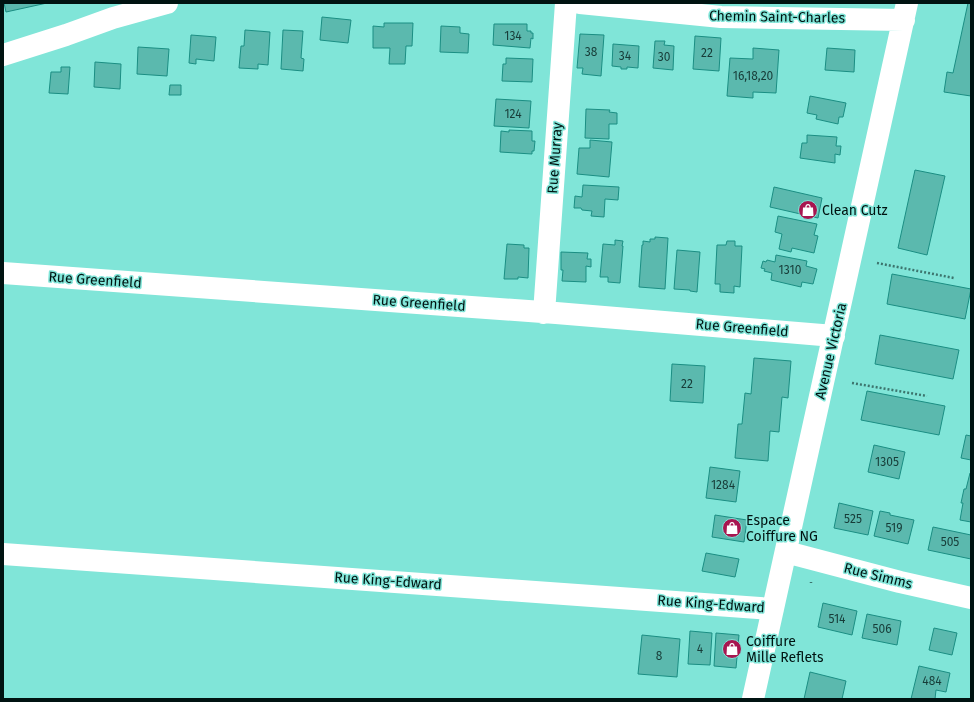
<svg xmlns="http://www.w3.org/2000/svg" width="974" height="702" viewBox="0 0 974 702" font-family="'Fira Sans',sans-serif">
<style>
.building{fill:#5bb9ae;stroke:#1b8e83}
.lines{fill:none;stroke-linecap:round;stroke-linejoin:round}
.path{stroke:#3c756e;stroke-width:2.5;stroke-dasharray:2 2;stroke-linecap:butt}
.minor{stroke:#fff;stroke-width:22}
.labels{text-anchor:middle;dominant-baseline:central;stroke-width:3;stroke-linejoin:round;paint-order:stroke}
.number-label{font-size:12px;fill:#173c38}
.street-label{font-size:14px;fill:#001311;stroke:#80e5d8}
.poi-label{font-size:14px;fill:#001311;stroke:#80e5d8;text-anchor:start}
</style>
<rect width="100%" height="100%" fill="#80e5d8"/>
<path class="building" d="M4 3H47L6 12Z
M968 3H971V96L944 92 947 72 953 73Z
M322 17 351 20 348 43 320 40Z
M384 23H413L412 46H406L405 64H389L390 48H373V26L384 27Z
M494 24H527V31H531V33H533V39L531 38 530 48 493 45Z
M441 26 460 27V33L469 34 468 53 440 52Z
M245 30 270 32 268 65 258 64V69L239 68 241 46H244Z
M283 30 303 31 301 58 304 59 303 71 281 69Z
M580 34 604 35 601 76 582 74 583 68H577Z
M191 35 216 37 214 61 196 59V64L189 63Z
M695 36 721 38 719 71 693 69Z
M655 41H665L664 45 674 46 673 70 653 68Z
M613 44 639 46 638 68 627 67V69H621V67L612 66Z
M138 47 169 49 167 76 137 74Z
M753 48 779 50 776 93 753 92V98L727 96 730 58 753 59Z
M827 48 855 50 854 72 825 70Z
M506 58 533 59 532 82 502 81 503 64H506Z
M95 62 121 64 120 89 94 87Z
M61 67H70L68 94 49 93 51 72H61Z
M170 85H181V95H169Z
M810 96 846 103 843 117H839L838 124 816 119 817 115 807 113Z
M496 99 531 101 529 128 494 126Z
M586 109 610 110 609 112 617 113V124H609V139L585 138Z
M509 130 532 131V141H535L534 151H532V154L500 152 501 131 509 132Z
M807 135 837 137 836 146H841L840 155 835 154V163L800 158 802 143H807Z
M590 140 612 142 609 177 577 174 579 148H590Z
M915 170 945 176 927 255 898 248Z
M583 185 619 187 618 200 605 199 604 217 591 216 592 211 582 210 581 208H574L575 196 582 197Z
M774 187 822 198 818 218 770 207Z
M778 216 817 224 814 235 818 236 814 253 792 248 791 252 779 249 782 234 775 232Z
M655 237 668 238 665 289 639 287 642 245H643V241L650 242V239H655Z
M615 240 623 241 622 246H623L620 283 608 282V277H600L603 244 615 245Z
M727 241H735V246H742L740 287 734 286V293L720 292V284H715L717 245H726Z
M507 244 524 245V248H529L528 278 518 277V279H504Z
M677 250 700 252 697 292 690 291V290L674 289Z
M561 252 588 253 587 259H591V267L586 266V282L562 281 563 270H561Z
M776 255 807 261 806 266 817 269 813 284 802 282 801 287 771 280 772 273 764 271 765 269 761 268 763 261 766 262 767 260 775 262Z
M892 274 971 289 965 319 887 304Z
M880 335 959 350 953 379 875 364Z
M754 358 791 361 788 398 782 397 779 432 770 431 768 461 735 458 738 424H742L745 393 751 394Z
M672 364 705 366 703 403 670 401Z
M867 391 945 406 939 435 861 420Z
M966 435 971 436V460L961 458Z
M874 445 905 452 899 479 868 472Z
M710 467 740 471 736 502 706 498Z
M970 473H971V522L960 520 963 503H961L964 489H966Z
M839 503 873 511 868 535 834 528Z
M880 511 890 513V515L914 520 908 544 874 536Z
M715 515 747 520 744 542 712 537Z
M933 527 971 535V559L928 550Z
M706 553 739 559 735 577 702 571Z
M823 603 857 611 852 635 818 627Z
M867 614 901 621 897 645 862 638Z
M934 628 957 633 952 655 929 650Z
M690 631 712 633 710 665 688 664Z
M716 633 739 635 736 668 714 666Z
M642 635 680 639 677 677 638 674Z
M919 666 950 673 946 692 936 690 935 699H911Z
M810 672 846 681 842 699H804Z"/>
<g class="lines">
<path class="path" d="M877 263 954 278
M852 383 927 396
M811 582V583"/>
<path class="minor" d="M580 3 721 17 904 20
M3 55 66 35 113 18 167 3
M3 273 556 313 834 336
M544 313 566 3
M786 552 900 582 971 598
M3 554 773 609
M753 699 907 3"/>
</g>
<defs>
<symbol id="shop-disc" viewBox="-11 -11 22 22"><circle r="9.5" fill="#a81650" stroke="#80e5d8"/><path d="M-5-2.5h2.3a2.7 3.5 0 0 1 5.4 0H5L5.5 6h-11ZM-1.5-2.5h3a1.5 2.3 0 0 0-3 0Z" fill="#fff"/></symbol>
</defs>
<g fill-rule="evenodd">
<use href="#shop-disc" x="797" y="199" width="22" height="22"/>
<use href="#shop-disc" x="721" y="517" width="22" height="22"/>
<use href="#shop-disc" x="721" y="638" width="22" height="22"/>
</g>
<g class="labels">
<g class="number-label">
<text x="513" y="36">134</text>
<text x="591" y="52">38</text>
<text x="707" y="53">22</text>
<text x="625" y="56">34</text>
<text x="664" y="57">30</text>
<text x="753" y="76">16,18,20</text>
<text x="513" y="114">124</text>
<text x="790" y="270">1310</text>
<text x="687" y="384">22</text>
<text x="887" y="462">1305</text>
<text x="723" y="485">1284</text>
<text x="853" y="519">525</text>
<text x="894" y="528">519</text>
<text x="950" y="542">505</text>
<text x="837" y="619">514</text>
<text x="882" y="629">506</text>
<text x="700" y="649">4</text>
<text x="659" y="656">8</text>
<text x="932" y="681">484</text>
</g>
<g class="street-label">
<text transform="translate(777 17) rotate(1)">Chemin Saint-Charles</text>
<text transform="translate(555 158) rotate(-86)">Rue Murray</text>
<text transform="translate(95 280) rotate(4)">Rue Greenfield</text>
<text transform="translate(419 303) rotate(4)">Rue Greenfield</text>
<text transform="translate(742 328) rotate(5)">Rue Greenfield</text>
<text transform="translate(831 351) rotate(-77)">Avenue Victoria</text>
<text transform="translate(878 576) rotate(14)">Rue Simms</text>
<text transform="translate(388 581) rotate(4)">Rue King-Edward</text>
<text transform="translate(711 604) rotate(4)">Rue King-Edward</text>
</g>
<g class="poi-label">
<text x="822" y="210">Clean Cutz</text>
<text x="746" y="520">Espace<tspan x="746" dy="16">Coiffure NG</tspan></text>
<text x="746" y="641">Coiffure<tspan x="746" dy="16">Mille Reflets</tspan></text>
</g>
</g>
<rect width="974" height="702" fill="none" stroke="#001311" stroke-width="8"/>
</svg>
